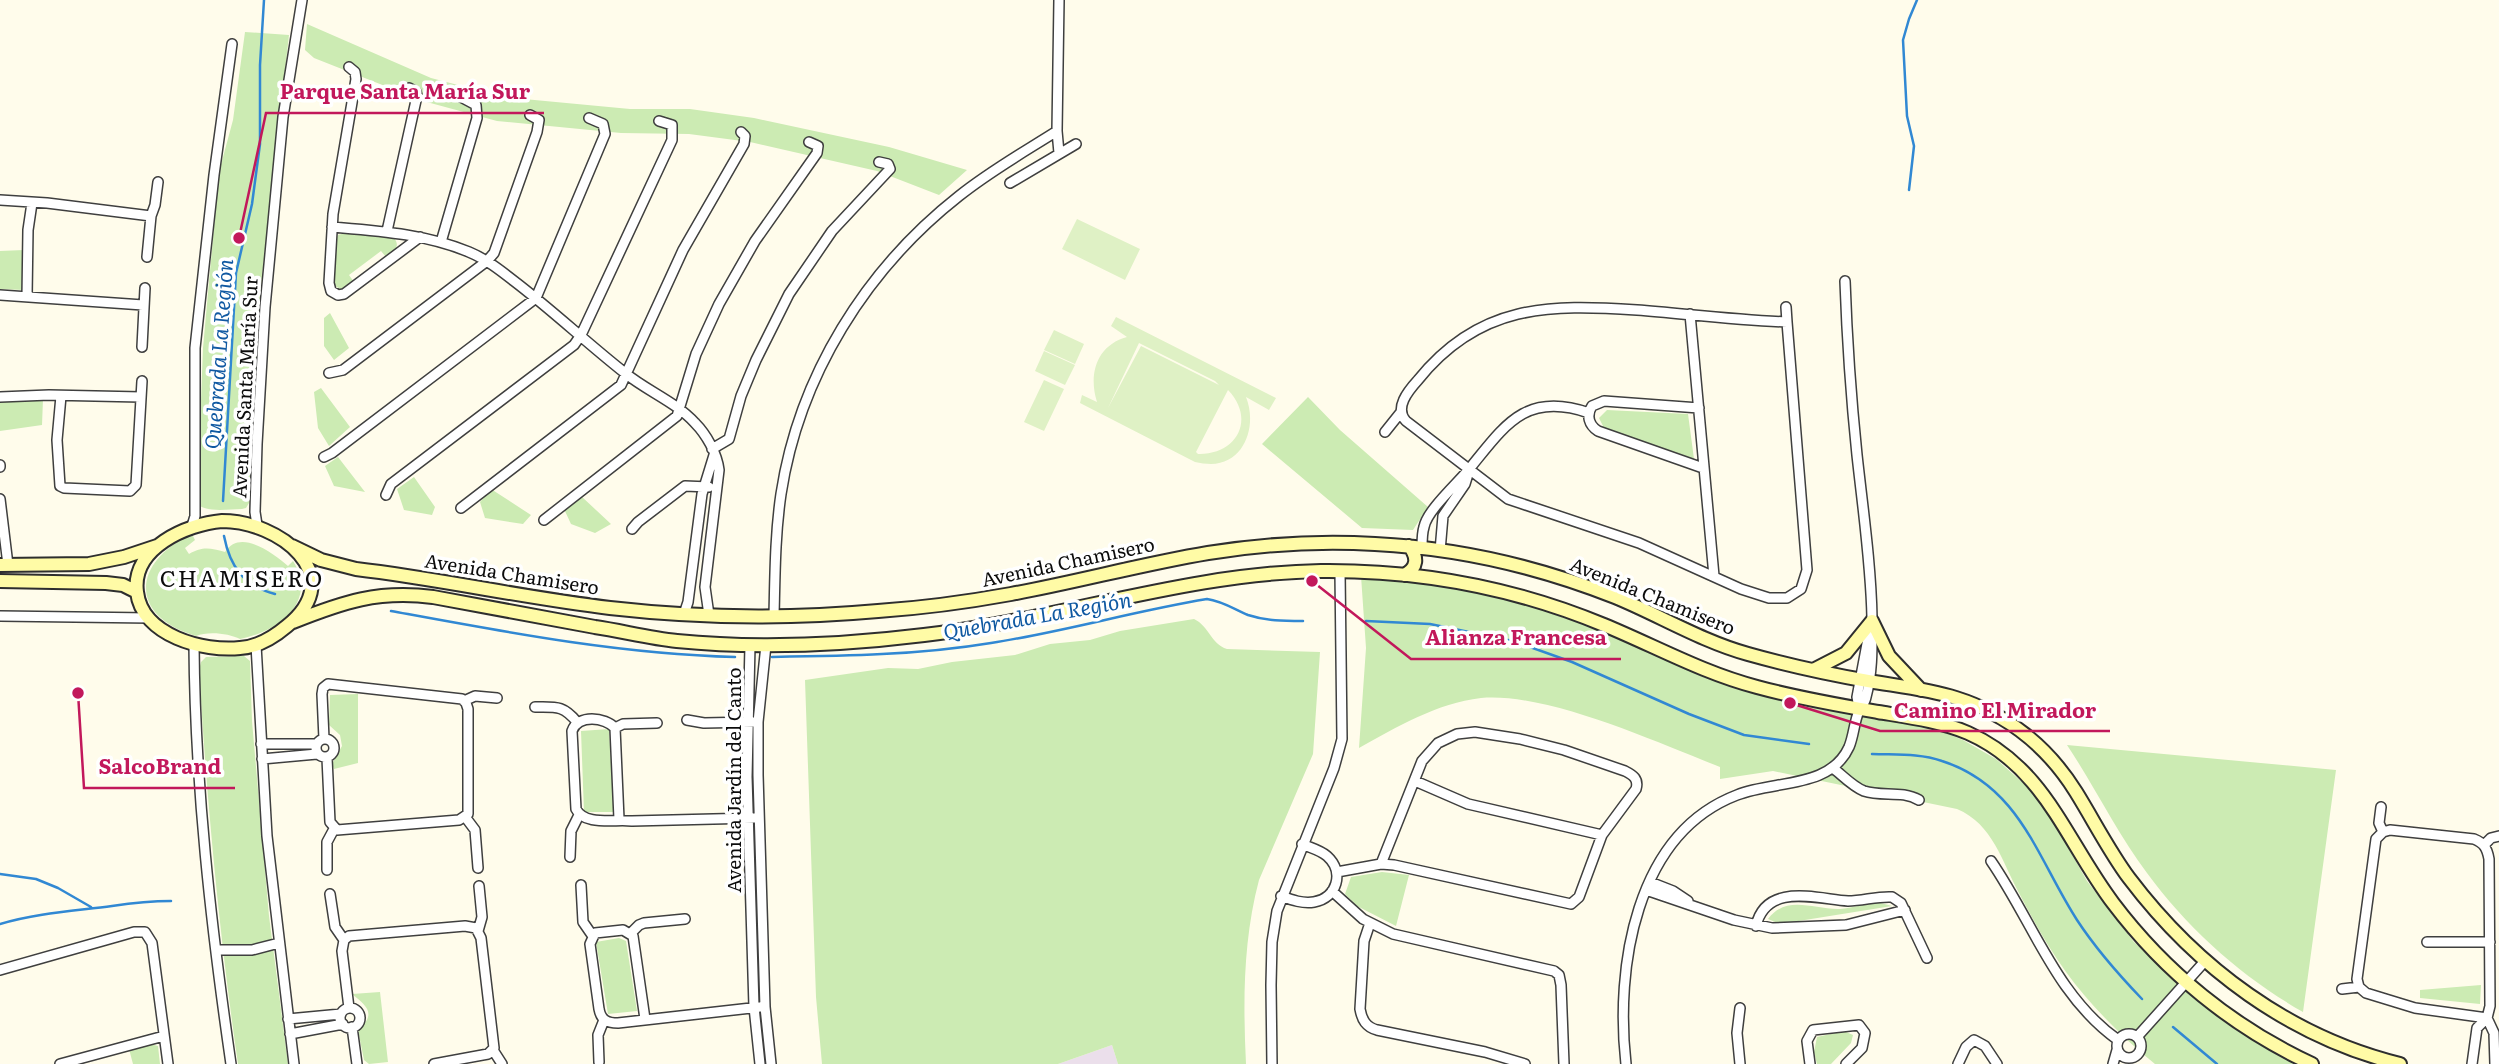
<svg xmlns="http://www.w3.org/2000/svg" width="2499" height="1064" viewBox="0 0 2499 1064" font-family="Literata,serif">
<style>
.industrial{fill:#ebdfeb}
.green{fill:#ccebb3}
.pitch{fill:#dff1c5;fill-rule:evenodd}
.lines{fill:none;stroke-linecap:round;stroke-linejoin:round}
.stream{stroke:#3188d3;stroke-width:2.5}
.street-casing{stroke:#3f3f3f;stroke-width:12}
.secondary-casing{stroke:#2e2e2e;stroke-width:16}
.street{stroke:#fff;stroke-width:9}
.secondary{stroke:#fffba6;stroke-width:12}
.labels{text-anchor:middle;dominant-baseline:central;stroke-width:7;stroke-linejoin:round;paint-order:stroke}
.street-label{font-size:19px;fill:#0c0c0c;stroke:#fff}
.water-label{font-size:21px;font-style:italic;fill:#1059a2;stroke:#fff}
.quarter-label{font-size:23px;letter-spacing:2px;fill:#0c0c0c;stroke:#fff}
.leader{fill:none;stroke:#c2185b;stroke-width:2.5}
.callout-dot{fill:#c2185b;stroke:#fff;stroke-width:2.5}
.callout-label{font-size:21px;text-anchor:middle;font-weight:bold;fill:#c2185b;stroke:#fff;stroke-width:7;stroke-linejoin:round;paint-order:stroke}
</style>
<rect width="100%" height="100%" fill="#fffceb"/>
<path class="industrial" d="M1112 1045 1118 1064H1058Z"/>
<path class="green" d="M307 24 431 78 504 97 630 109H690L754 118 889 147 967 170 939 195 877 171 750 142 689 134 621 133 497 121 423 101 314 58 305 50Z
M245 32 289 35 259 303 249 503 246 508 242 509C228 509 208 513 197 504L203 348 219 172 233 120Z
M345 233 394 238C401 247 394 251 386 257L381 251 349 275 354 282 342 290 335 286 333 280 336 239 338 235Z
M24 250V290L0 289V251Z
M330 313 349 348 334 360 324 346V318Z
M321 388 350 427 329 446 318 428 314 392Z
M1308 397 1340 430 1428 507 1413 530 1362 528 1262 444Z
M43 399 42 425 0 431V402Z
M1607 410 1688 414 1694 459 1604 428 1599 418Z
M338 457 365 492 334 486 325 466Z
M414 477 435 507 432 515 404 510 397 489Z
M491 489 531 515 523 524 485 518 480 502Z
M581 496 611 524 595 533 571 524 564 509Z
M192 534 195 540 185 548 189 554C203 546 210 548 225 552 240 528 273 553 288 566L293 561C319 602 277 632 240 639 229 633 207 631 196 636 128 616 132 562 192 534Z
M1361 576 1458 588 1522 603 1614 635 1662 658 1712 678 1928 726 1963 740 1996 759 2031 790 2048 812 2087 881 2134 942 2216 1015 2257 1042 2298 1064H2155C2123 1038 2090 1005 2066 972 2048 947 2033 920 2019 893 2002 862 1993 824 1957 809L1773 771 1720 779V767C1658 743 1547 692 1481 698 1437 703 1397 727 1359 748L1366 648Z
M1194 619C1209 626 1211 644 1227 649L1320 652 1313 754 1259 880C1243 940 1243 1003 1246 1064H1118L1112 1045 1058 1064H822L816 997 805 680 888 668 918 669 952 662 1015 655 1050 644 1090 640 1120 631Z
M244 656 250 661 252 721 269 916 288 1064H238C219 933 207 802 199 670L201 662 206 657Z
M358 694V763L334 769 332 764 342 746 340 735 329 725 330 695Z
M609 729 614 812H584L581 731Z
M2067 745 2336 770 2303 1012C2243 978 2188 929 2147 873 2117 833 2095 787 2067 745Z
M1382 872 1409 875 1396 926 1357 906 1345 894 1351 877Z
M1877 902 1892 906 1780 924 1768 919C1787 894 1814 910 1840 909 1852 908 1865 904 1877 902Z
M619 938 626 941 637 1011 608 1014 596 942Z
M2481 985 2480 1004 2420 998V990Z
M380 992 388 1062 369 1064 364 1060 358 1030C377 1014 367 1006 352 994Z
M1844 1031 1853 1035 1851 1043 1831 1064H1817L1814 1052 1817 1037Z
M150 1044 158 1046 160 1064H133L129 1049Z"/>
<path class="pitch" d="M1077 219 1140 249 1125 280 1062 249Z
M1116 317 1276 398 1269 410 1246 397C1257 424 1246 463 1211 464 1206 464 1200 463 1195 462L1080 403 1082 395 1097 402C1088 374 1097 345 1127 337L1111 326ZM1139 343 1215 381 1219 385 1141 346 1108 408ZM1228 390C1256 419 1237 455 1198 454L1196 452Z
M1054 330 1084 344 1075 364 1044 350Z
M1044 351 1075 365 1065 385 1035 371Z
M1044 380 1064 389 1044 431 1024 422Z"/>
<g class="lines">
<path class="stream" d="M1909 190 1914 146 1907 116 1903 40 1909 19 1917 0
M223 501 236 273 252 204 260 144V65L264 0
M224 536C230 567 244 586 275 594
M391 611C505 632 619 654 735 657
M1366 621 1430 624 1513 641 1572 662 1689 714 1744 735 1809 744
M772 657C845 656 919 655 991 643 1063 632 1134 611 1207 599 1222 601 1234 609 1248 615 1266 621 1284 621 1303 621
M1872 754C1896 755 1919 753 1942 761 2020 786 2037 858 2077 920 2096 949 2118 974 2142 999
M0 874 36 879 58 888 91 907
M0 924C37 913 74 911 112 906 132 903 151 901 171 901
M2173 1027 2217 1064"/>
<defs>
<path id="street" d="M349 67 355 72 356 79 333 214 329 283 331 291 338 295 344 294 420 237
M1059 153 1057 131 1059 0
M1010 183 1076 144
M0 200 47 203 151 216
M332 227C379 231 426 234 469 252 486 259 500 270 514 281 552 310 587 343 625 373 647 391 676 402 695 423 706 434 717 453 719 470L705 587 709 615
M387 231 417 96 416 92 409 88
M441 242 477 118 476 105 461 97
M147 257 151 216 155 205 158 182
M0 295 143 305
M27 297 28 230 32 203
M1786 307 1787 322 1807 570 1801 589 1787 598H1769L1741 589 1639 543 1508 499 1406 421C1394 408 1408 391 1418 380 1479 304 1549 304 1637 310 1687 314 1737 320 1787 322
M1690 314 1714 576
M142 347 145 288
M329 373 343 370 487 261 494 253 537 132 539 120 530 115
M61 396 57 440 60 486 64 488 130 491 136 485 142 381
M0 397 49 395 141 397
M1699 408 1604 401 1592 406C1586 416 1589 425 1598 431L1703 468
M1385 432 1401 412
M712 449 729 439 741 396 756 360 789 294 832 231 890 169 888 164 879 162
M324 457 332 453 536 298 605 134 603 124 589 118
M0 465V467
M386 495 391 484 574 345 581 335 672 140V125L659 121
M0 499 8 565
M461 508 621 385 683 250 744 144 745 136 741 132
M544 520 677 416 696 354 719 304 755 241 817 153 818 146 809 142
M257 525 255 512 257 444 265 307 283 117 302 0
M192 526 195 516V348L214 175 232 44
M632 529 638 522 685 486 709 487
M1422 548C1422 541 1422 533 1424 527 1427 510 1459 482 1470 468 1505 425 1526 391 1589 413
M1440 551 1443 516 1465 484 1469 471
M684 614 688 602 702 494 714 455
M0 616 150 618
M774 616C775 575 775 535 781 494 799 376 866 269 959 196 990 171 1024 152 1057 131
M194 645C195 785 211 926 231 1064
M256 645 267 836 294 1064
M750 645 747 777 754 1007 760 1064
M766 645 758 722V775L765 1007 771 1064
M464 701 475 696 497 698
M535 707C556 707 563 705 577 722
M1859 708 1857 697 1869 633
M687 720 704 723 753 722
M615 728 623 724 657 723
M316 748a9 9 0 1 1 18 0a9 9 0 1 1-18 0Z
M324 739 322 694 323 688 328 684 462 699 466 703 468 709V814L459 820 337 830 330 822 327 758
M261 744H317
M262 759 317 754
M1833 768C1842 775 1853 787 1864 791 1882 797 1902 790 1919 800
M1415 781 1468 804 1602 835
M2381 807 2379 823 2383 832
M466 818 475 830 478 868
M619 819 615 728C605 717 578 714 572 731L576 809C584 826 615 819 632 821L754 818
M2484 845 2491 838 2499 836
M570 857 571 831 579 815
M1991 861C2033 922 2056 996 2118 1040
M327 870V842L334 829
M1337 872 1381 864 1394 865 1571 904 1579 897 1602 835 1636 789C1639 779 1633 775 1625 771L1564 750 1520 739 1475 732 1457 734 1438 743 1422 761 1381 864
M1650 882 1673 891 1688 901
M581 885 583 922 592 935
M1646 890 1734 920 1772 928 1846 925 1905 910
M1332 891 1363 919 1393 934 1554 971 1559 975 1561 985 1564 1064
M330 894 335 927 344 940
M1281 896C1292 900 1303 904 1314 902 1337 898 1345 872 1327 856 1320 850 1311 848 1302 844
M1370 923 1364 941 1360 1009C1362 1020 1366 1027 1377 1030L1485 1052 1525 1064
M1756 926C1766 882 1817 899 1848 901 1863 901 1877 896 1892 897L1901 903 1927 958
M478 931 482 917 479 886
M631 933 639 925 644 923 685 919
M2427 942H2490
M216 950H252L279 943
M0 970 134 932H145L152 943 168 1064
M2342 989 2359 987
M349 1008 342 951 344 940 349 936 465 926 476 928 481 938 494 1048 488 1054 434 1064
M340 1018a10 10 0 1 1 20 0a10 10 0 1 1-20 0Z
M2487 1018 2494 1033 2495 1064
M288 1019 341 1014
M645 1019 633 936 623 930 595 933 590 944 599 1009C601 1020 607 1023 618 1023L760 1007
M352 1027 357 1064
M2117 1046a12 12 0 1 1 24 0a12 12 0 1 1-24 0Z
M290 1034 343 1024
M2137 1037 2206 960
M493 1050 502 1064
M599 1062 598 1035 604 1020
M60 1064 164 1036
M1272 1064 1271 985 1272 942 1277 911 1334 768 1342 739 1340 572
M1626 1064C1615 968 1635 834 1737 795 1774 780 1830 789 1849 747 1854 735 1854 722 1859 711 1861 706 1865 703 1866 697 1873 671 1872 645 1872 618 1871 564 1863 510 1857 455 1851 397 1847 339 1845 281
M1740 1064 1737 1033 1740 1008
M1810 1064 1807 1041 1813 1030 1859 1025 1865 1033 1862 1048 1846 1064
M1958 1064 1966 1047 1974 1040 1985 1046 1997 1064
M2113 1064 2117 1050
M2472 1064 2477 1028 2487 1018 2490 1006 2489 859C2487 848 2484 843 2474 839L2390 830 2383 832 2376 839 2357 979 2359 987 2366 993 2415 1008 2487 1018"/>
<path id="secondary" d="M222 521C279 521 350 575 287 626 274 637 258 647 240 648 204 652 142 636 137 592 131 548 187 524 222 521Z
M292 546 321 560 356 569C441 579 525 598 610 608 698 618 789 619 878 611 922 608 967 602 1011 594 1077 582 1142 564 1208 553 1263 544 1320 541 1375 544 1457 548 1539 567 1615 597 1659 615 1701 641 1748 654 1787 665 1828 674 1868 681 1897 686 1928 689 1956 698 2007 714 2048 747 2076 792 2094 821 2109 851 2129 878 2197 968 2290 1037 2400 1064
M0 565 89 564 124 557 157 546
M1404 575C1418 568 1418 557 1409 546
M0 581 106 583 123 585 137 592
M1872 621 1889 656 1921 690
M293 622C343 602 378 590 433 597 487 607 541 617 595 627 622 631 649 638 677 641 758 649 843 645 924 635 1057 620 1187 573 1321 571 1418 570 1515 588 1604 625 1655 646 1703 673 1757 687 1797 698 1838 705 1878 712 1908 717 1940 721 1968 733 2045 767 2066 841 2113 903 2165 972 2234 1028 2312 1064
M1813 670 1846 653 1872 621"/>
</defs>
<use href="#street" class="street-casing"/>
<use href="#secondary" class="secondary-casing"/>
<use href="#street" class="street"/>
<use href="#secondary" class="secondary"/>
</g>
<g class="labels">
<g class="street-label">
<text transform="translate(244 387) rotate(-87)">Avenida Santa María Sur</text>
<text transform="translate(1068 561) rotate(-12)">Avenida Chamisero</text>
<text transform="translate(512 573) rotate(9)">Avenida Chamisero</text>
<text transform="translate(1653 595) rotate(22)">Avenida Chamisero</text>
<text transform="translate(733 780) rotate(-90)">Avenida Jardín del Canto</text>
</g>
<g class="water-label">
<text transform="translate(217 354) rotate(-86)">Quebrada La Región</text>
<text transform="translate(1037 614) rotate(-10)">Quebrada La Región</text>
</g>
<g class="quarter-label">
<text x="242" y="577">CHAMISERO</text>
</g>
</g>
<path class="leader" d="M239 238L266 113H544M1312 581L1411 659H1621M1790 703L1880 731H2110M78 693L84 788H235"/>
<g class="callout-dot">
<circle cx="239" cy="238" r="7"/>
<circle cx="1312" cy="581" r="7"/>
<circle cx="1790" cy="703" r="7"/>
<circle cx="78" cy="693" r="7"/>
</g>
<g class="callout-label">
<text x="405" y="99">Parque Santa María Sur</text>
<text x="1516" y="645">Alianza Francesa</text>
<text x="1995" y="718">Camino El Mirador</text>
<text x="160" y="774">SalcoBrand</text>
</g>
</svg>
